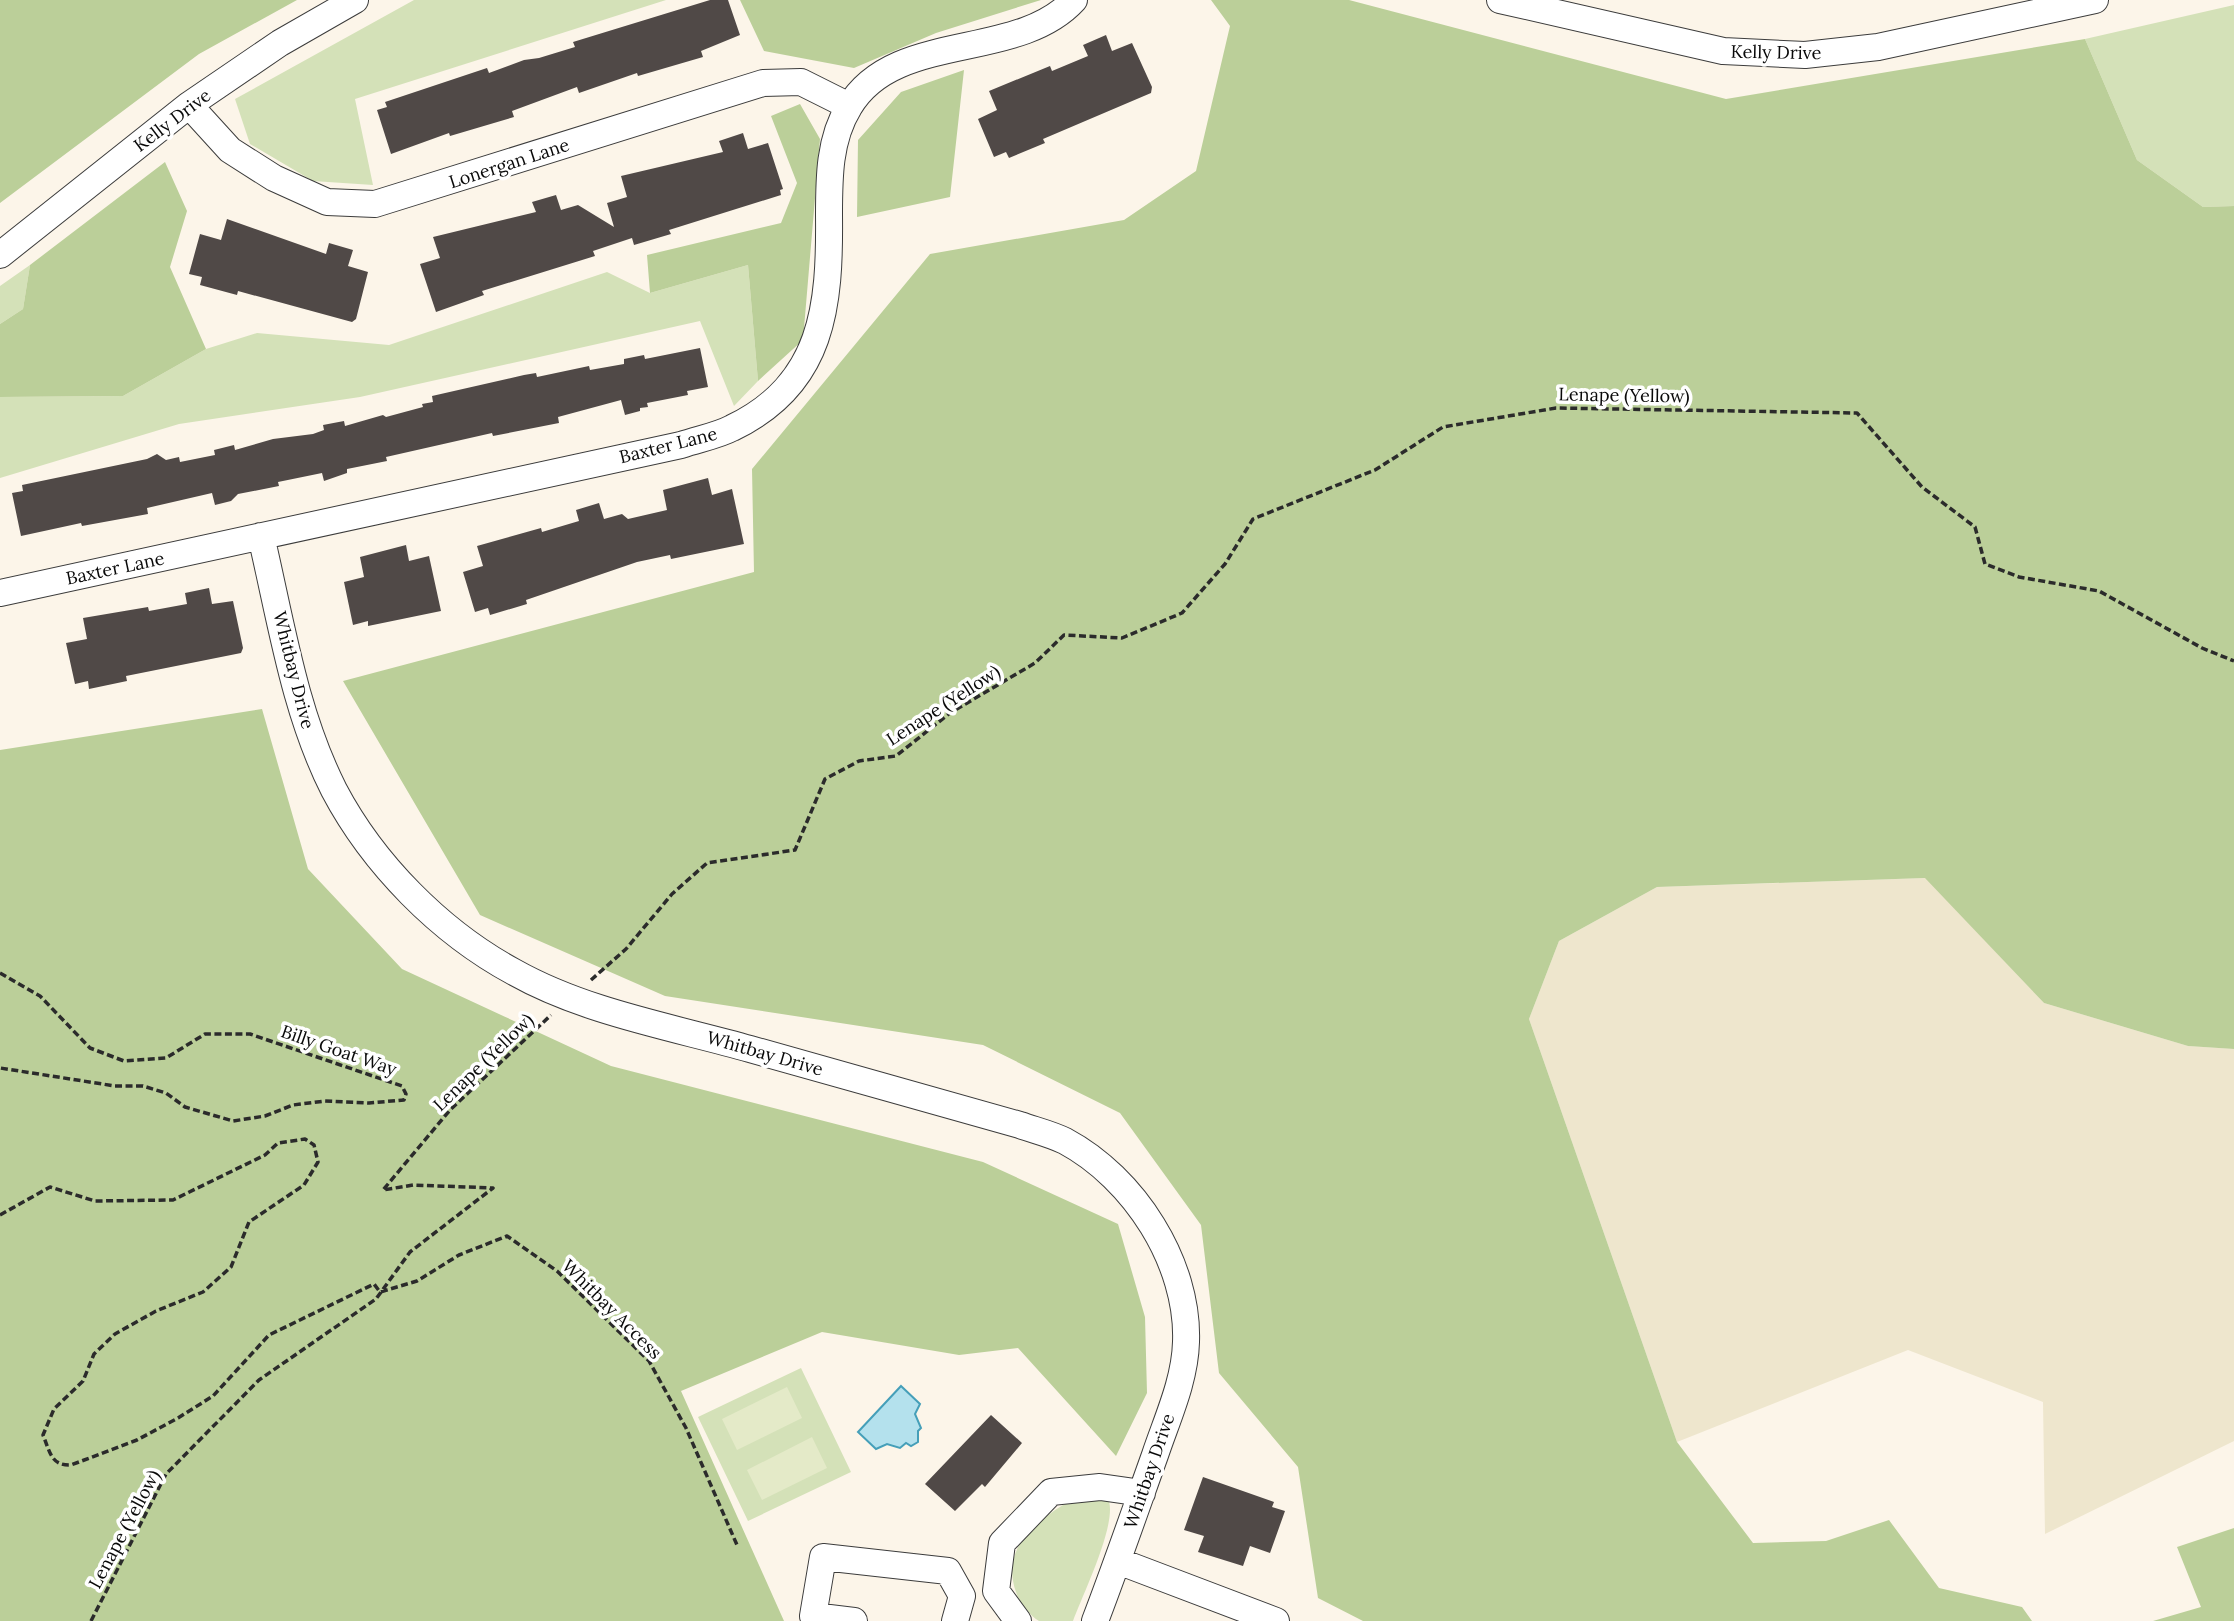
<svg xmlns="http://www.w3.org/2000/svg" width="2234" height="1621" viewBox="0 0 2234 1621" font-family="Lora,serif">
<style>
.farmland{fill:#eee6cd}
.green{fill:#d4e1b8}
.forest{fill:#bbcf99}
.pitch{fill:#e4eac8}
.water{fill:#b4e1ed;stroke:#459fb9;stroke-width:2}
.building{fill:#504947}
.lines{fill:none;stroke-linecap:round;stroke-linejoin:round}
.minor-casing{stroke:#3c3c3c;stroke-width:28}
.path{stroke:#2b2b2b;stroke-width:3.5;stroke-dasharray:7 3.5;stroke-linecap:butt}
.minor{stroke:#fff;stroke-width:26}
.labels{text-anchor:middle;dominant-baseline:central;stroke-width:7;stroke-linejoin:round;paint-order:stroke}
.street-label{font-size:18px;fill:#090909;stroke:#fff}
</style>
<rect width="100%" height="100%" fill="#fcf5e9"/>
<path class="farmland" d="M1926 878 2044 1003 2188 1046 2234 1049V1441L2045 1534 2043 1402 1908 1350 1677 1442 1529 1019 1559 941 1657 887Z"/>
<path class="green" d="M414 0H666L355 99 373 185 313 181 250 144 235 99Z
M2234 5V206L2203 207 2137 160 2085 39Z
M30 265 23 309 0 324V286Z
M748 265 758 381 734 406 700 321 360 397 179 424 0 478V397L123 396 206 349 257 333 389 345 607 272 650 293Z
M801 1368 851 1472 748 1521 698 1417Z
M1078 1496 1107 1497C1121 1517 1082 1596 1073 1621H1039C1030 1616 1019 1602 1016 1592 999 1544 1042 1517 1078 1496Z"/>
<path class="forest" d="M0 0H297L199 54 0 203Z
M740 0H1041L936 33 854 68 764 51Z
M1211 0H1349L1726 99 2085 39 2137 160 2203 207 2234 206V1049L2188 1046 2044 1003 1925 878 1657 887 1559 941 1529 1019 1677 1442 1753 1543 1826 1541 1889 1520 1939 1588 2022 1607 2032 1621H1363L1318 1598 1298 1467 1219 1373 1201 1225 1120 1113 983 1045 665 996 480 915 343 681 754 572 752 469 930 254 1124 220 1196 171 1230 26Z
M964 70 950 197 857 217 858 140 901 92Z
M800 104 820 139 803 340 758 381 748 265 650 293 647 255 781 223 797 183 771 116Z
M165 162 187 211 170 267 206 349 123 396 0 397V324L23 309 30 265Z
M262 709 308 869 402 969 611 1066 983 1162 1118 1224 1145 1317 1147 1393 1116 1456 1018 1348 959 1355 822 1332 681 1391 784 1621H0V750Z
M2234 1528V1621H2153L2201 1607 2177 1547Z"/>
<path class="pitch" d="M787 1387 802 1418 737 1450 722 1419Z
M812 1437 827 1468 762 1500 747 1470Z"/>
<path class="water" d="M901 1386 920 1404 915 1414 921 1428 918 1431V1442L911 1446 906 1443 900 1448 887 1444 876 1449 858 1432Z"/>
<path class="building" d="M710 0H728L740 35 701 51 703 57 638 76 637 73 579 93 577 87 512 111 514 117 450 136 449 133 391 154 377 110 387 107 385 102 487 68 489 73 524 60 539 58 575 47 573 42Z
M1106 35 1112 51 1132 43 1152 87 1151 93 1043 139 1045 143 1009 158 1006 152 994 157 978 119 997 110 989 91 1050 66 1052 71 1088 56 1083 45Z
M743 133 748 149 768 143 783 189 780 190 781 195 669 230 671 234 634 245 632 238 593 251 595 256 482 291 484 295 436 312 420 264 440 258 433 237 536 212 532 202 556 195 561 210 578 205 614 227 607 203 627 197 621 176 723 152 719 141Z
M227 219 326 254 329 243 353 250 348 266 368 272 356 319 352 322 238 291 237 295 200 285 202 277 189 274 200 234 221 240Z
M700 348 708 387 687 391 688 395 647 403 648 407 640 408V411L625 415 621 400 558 417 559 423 493 436 492 433 386 457 387 461 347 469V473L324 481 322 473 278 482 279 486 238 494 231 501 215 505 212 493 147 508 148 514 82 526 81 523 21 536 12 493 23 491 22 485 147 459 157 454 166 460 179 457 180 462 215 455 214 450 234 445 235 450 273 439 313 434 324 430 323 425 344 421 345 426 383 415 386 417 423 407 422 404 433 402 432 396 524 375 536 373 537 377 589 366 590 370 624 364V359L644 355 645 359Z
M708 478 712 495 732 489 744 544 671 559 670 555 637 562 526 600 527 604 490 615 488 608 475 612 463 572 483 566 477 546 541 528 542 532 579 521 576 510 599 503 604 519 622 514 628 519 667 510 663 490Z
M406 545 409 561 429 556 441 611 368 626V621L353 625 344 582 364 577 360 557Z
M209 588 212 604 233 601 243 648 241 653 126 676 127 681 89 689 88 681 75 684 66 643 87 639 83 618 148 607 149 611 187 604 185 593Z
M991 1415 1022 1443 985 1487 982 1484 955 1511 925 1484Z
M1203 1477 1274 1502 1272 1507 1285 1511 1270 1553 1250 1546 1243 1566 1198 1552 1204 1536 1184 1530Z"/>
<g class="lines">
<defs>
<path id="minor" d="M1500 0 1723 51 1805 55 1878 47 2095 0
M189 105 230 150 274 178 327 202 375 204 763 83 801 82 849 106
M0 255 189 105 280 43 355 0
M261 536C281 621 294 711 334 790 373 864 440 932 514 972 585 1012 672 1027 750 1049 840 1074 930 1100 1020 1125 1034 1130 1051 1134 1065 1141 1134 1178 1189 1263 1186 1342 1185 1381 1167 1419 1155 1455 1135 1511 1116 1566 1095 1621
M0 593 681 445C698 439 717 436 732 428 824 384 830 305 829 215 829 179 829 139 849 107 894 30 1017 62 1074 0
M1118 1561 1276 1621
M854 1621 813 1616 823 1557 948 1571 962 1596 955 1621
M1018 1621 996 1591 1002 1543 1051 1492 1100 1487 1142 1493"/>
</defs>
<use href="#minor" class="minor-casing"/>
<path class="path" d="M0 973 40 996 90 1048 124 1061 166 1058 205 1034H250L402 1086 406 1094 404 1100 369 1103 325 1101 293 1105 265 1116 233 1121 185 1107 166 1093 143 1086H115L0 1068
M591 980 626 949 672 894 707 863 795 850 825 779 859 761 896 756 950 713 1035 663 1064 635 1122 638 1182 613 1225 564 1253 519 1375 470 1443 427 1556 408 1857 413 1922 487 1975 527 1985 564 2019 577 2099 591 2202 648 2234 661
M0 1215 50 1187 95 1201 173 1200 265 1155 278 1143 305 1139 314 1145 318 1162 304 1185 249 1222 231 1267 203 1292 156 1311 115 1334 94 1354 83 1381 54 1409 43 1435C50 1452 51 1466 71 1465L137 1440 178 1418 213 1396 269 1335 374 1284 380 1292 417 1281 459 1255 507 1236 557 1271 649 1361 686 1428 737 1545
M91 1621 166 1474 259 1380 376 1299 410 1252 493 1188 413 1185 383 1190 450 1110 551 1015"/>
<use href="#minor" class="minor"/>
</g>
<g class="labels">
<g class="street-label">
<text transform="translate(1776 52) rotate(1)">Kelly Drive</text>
<text transform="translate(172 120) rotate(-37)">Kelly Drive</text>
<text transform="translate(509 163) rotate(-18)">Lonergan Lane</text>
<text transform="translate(1624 395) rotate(1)">Lenape (Yellow)</text>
<text transform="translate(668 445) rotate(-14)">Baxter Lane</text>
<text transform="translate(115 568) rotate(-12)">Baxter Lane</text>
<text transform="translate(294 670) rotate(76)">Whitbay Drive</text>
<text transform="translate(943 705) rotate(-33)">Lenape (Yellow)</text>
<text transform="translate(339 1050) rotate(19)">Billy Goat Way</text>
<text transform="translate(765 1053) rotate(16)">Whitbay Drive</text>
<text transform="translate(483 1062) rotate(-44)">Lenape (Yellow)</text>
<text transform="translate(612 1309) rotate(45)">Whitbay Access</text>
<text transform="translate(1149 1471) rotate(-71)">Whitbay Drive</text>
<text transform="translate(124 1529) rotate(-62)">Lenape (Yellow)</text>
</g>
</g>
</svg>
